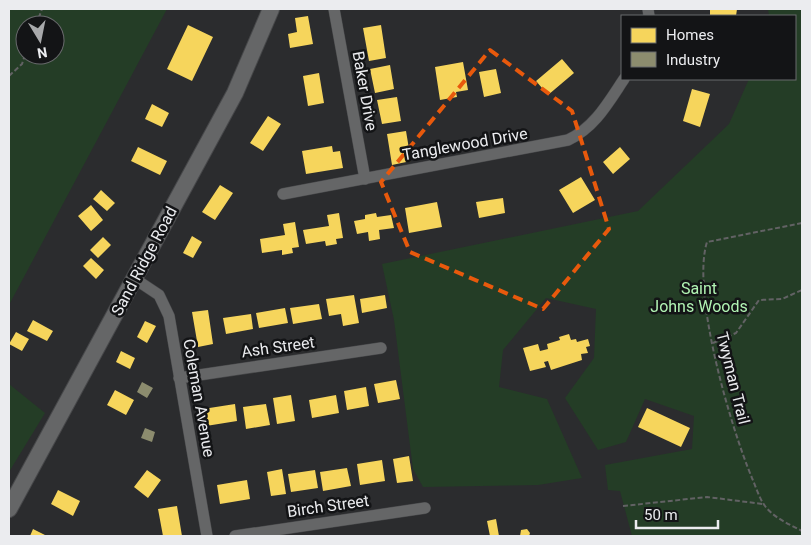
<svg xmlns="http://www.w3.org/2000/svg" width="811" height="545" viewBox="0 0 811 545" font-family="Roboto,sans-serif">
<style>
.green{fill:#243d26;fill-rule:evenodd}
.homes{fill:#f6d55c}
.industry{fill:#8c8c6e}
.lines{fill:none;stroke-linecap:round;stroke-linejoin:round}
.street-casing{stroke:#47484a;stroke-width:12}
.secondary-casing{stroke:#47484a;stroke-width:18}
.path{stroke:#626264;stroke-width:2;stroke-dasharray:5 2.5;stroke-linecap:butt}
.street{stroke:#656667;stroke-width:11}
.secondary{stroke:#656667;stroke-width:16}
.marked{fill:none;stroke:#e8590c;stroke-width:4;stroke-dasharray:10 6;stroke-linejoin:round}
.labels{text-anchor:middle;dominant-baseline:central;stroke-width:5;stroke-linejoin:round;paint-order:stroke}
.street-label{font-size:16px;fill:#ebecef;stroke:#131416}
.park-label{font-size:16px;fill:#b1f3b3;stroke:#131416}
</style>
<rect width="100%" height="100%" fill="#2b2c2e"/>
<path class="green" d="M9 9H167L9 305ZM25 25H55V55H25Z
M768 9H802V536H632L620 491 608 490 605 465 692 449 694 416 645 399 626 442 598 450 565 398 594 358 596 309 546 298 503 350 499 387 547 399 582 478 538 485 423 487 413 469 394 320 382 264 638 211 729 124 749 79H795V16H769Z
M9 384 45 413 9 472Z"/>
<path class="homes" d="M710 9H737L736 16H710Z
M308 16 313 44 290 48 288 34 297 32 295 18Z
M188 25 213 37 192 81 167 69Z
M381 25 386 58 369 61 363 28Z
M562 59 574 73 548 95 536 81Z
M463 62 468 90 456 92 457 97 440 100 435 67Z
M390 65 394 89 375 93 370 69Z
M496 69 501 93 484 97 479 72Z
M319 73 324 103 308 106 303 76Z
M692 89 710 94 700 127 683 121Z
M397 97 401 121 382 124 377 100Z
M152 104 169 113 162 127 145 119Z
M268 116 281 124 263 151 250 143Z
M406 131 411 161 392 165 387 134Z
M332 146 333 152 340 151 343 168 306 174 302 151Z
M138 147 167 161 160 175 131 161Z
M620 147 630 159 613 174 603 162Z
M581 177 595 200 573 213 559 190Z
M220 185 233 193 215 220 202 212Z
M101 190 115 203 107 211 93 199Z
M503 198 505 213 479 218 476 202Z
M437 202 442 227 409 233 405 208Z
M91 205 103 220 91 231 78 216Z
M339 213 343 238 336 239 337 244 326 246 325 241 306 244 303 230 329 226 327 215Z
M376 213 377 217 391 215 394 228 379 230 380 239 369 241 368 232 357 234 354 221 365 219V215Z
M295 222 299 247 292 248 293 253 282 255V250L262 253 260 239 285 235 283 224Z
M192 236 202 242 193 258 183 253Z
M103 237 111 245 98 258 90 250Z
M91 258 104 270 96 279 83 266Z
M354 295 359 323 343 326 341 314 329 316 326 299Z
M385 295 387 308 362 313 360 299Z
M319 304 322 319 293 324 290 308Z
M285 308 288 323 259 328 256 313Z
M208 310 213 344 198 347 192 312Z
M251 314 253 329 226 334 223 318Z
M33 320 53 331 47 341 27 331Z
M145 321 156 326 147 343 137 337Z
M16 332 29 339 22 351 9 344Z
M569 334 571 340 576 339 577 342 588 339 590 346 586 347 588 353 581 354 582 360 551 370 548 361 544 362 546 367 530 371 523 348 538 344 540 351 548 349 547 344 560 340 559 337Z
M121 351 135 358 130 369 116 362Z
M396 380 400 399 378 403 374 384Z
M366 387 369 406 347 410 344 391Z
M115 390 134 400 126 415 107 405Z
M291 395 295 421 277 424 273 398Z
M336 395 339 413 312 418 309 400Z
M235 404 237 421 206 426 203 409Z
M266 404 270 425 246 429 243 407Z
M647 408 690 428 681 447 638 427Z
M409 456 413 481 397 483 393 459Z
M382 460 385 481 360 485 357 464Z
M347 468 351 486 323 491 320 472Z
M282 469 286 494 271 496 267 472Z
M147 470 161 480 148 498 134 487Z
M315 470 318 488 291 492 288 474Z
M247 480 250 499 220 504 217 485Z
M58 490 80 501 73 516 51 504Z
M177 506 182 536H163L158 509Z
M496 519 499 536H490L487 521Z
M33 529 47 536H30Z
M527 529 530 533 529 536H520L521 530Z"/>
<path class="industry" d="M142 382 153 388 147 398 137 392Z
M145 428 155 432 152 442 141 438Z"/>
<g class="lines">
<defs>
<path id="street" d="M334 9 365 179
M648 9 649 16
M283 194 568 140C595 127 608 103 624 79
M135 279 159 295 169 316 207 536
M179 378 381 348
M235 536 425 508"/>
<path id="secondary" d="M9 509 235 93 271 9"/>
</defs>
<use href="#street" class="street-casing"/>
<use href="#secondary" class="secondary-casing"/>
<path class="path" d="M36 25 42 9
M9 76 22 64 25 55
M802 223 707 242C691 293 731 428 752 478 756 487 759 498 765 506 774 518 789 524 802 531
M713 343 736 333 759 300 782 299 802 290
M623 506 707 497 763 504"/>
<use href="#street" class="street"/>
<use href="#secondary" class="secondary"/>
</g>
<path class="marked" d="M490 50 572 111 609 229 543 309 410 252 381 182Z"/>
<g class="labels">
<g class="street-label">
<text transform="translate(365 91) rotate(80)">Baker Drive</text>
<text transform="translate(465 144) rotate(-10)">Tanglewood Drive</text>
<text transform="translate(144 261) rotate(-62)">Sand Ridge Road</text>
<text transform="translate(278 347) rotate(-8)">Ash Street</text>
<text transform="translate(733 378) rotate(76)">Twyman Trail</text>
<text transform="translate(199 398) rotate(80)">Coleman Avenue</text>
<text transform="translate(328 506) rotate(-8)">Birch Street</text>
</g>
<g class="park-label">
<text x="699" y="288">Saint<tspan x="699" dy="18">Johns Woods</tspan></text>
</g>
</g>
<rect width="811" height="545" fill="none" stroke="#ebecef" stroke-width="20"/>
<rect x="621" y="15" width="175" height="65" fill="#131416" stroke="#696a6d"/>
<rect x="631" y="28" width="25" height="15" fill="#f6d55c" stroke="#696a6d"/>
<text x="666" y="40" font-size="15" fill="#ebecef">Homes</text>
<rect x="631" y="52" width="25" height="15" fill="#8c8c6e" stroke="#696a6d"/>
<text x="666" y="65" font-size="15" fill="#ebecef">Industry</text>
<g transform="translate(40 40) rotate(170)"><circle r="24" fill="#131416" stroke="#696a6d"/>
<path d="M0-4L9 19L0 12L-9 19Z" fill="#a8a9ab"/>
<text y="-8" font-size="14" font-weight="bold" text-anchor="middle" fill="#ebecef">N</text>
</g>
<path d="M636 520v8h82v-8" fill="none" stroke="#ebecef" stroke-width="2.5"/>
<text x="644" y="520" font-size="15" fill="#ebecef" stroke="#131416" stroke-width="4" paint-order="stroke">50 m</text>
</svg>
